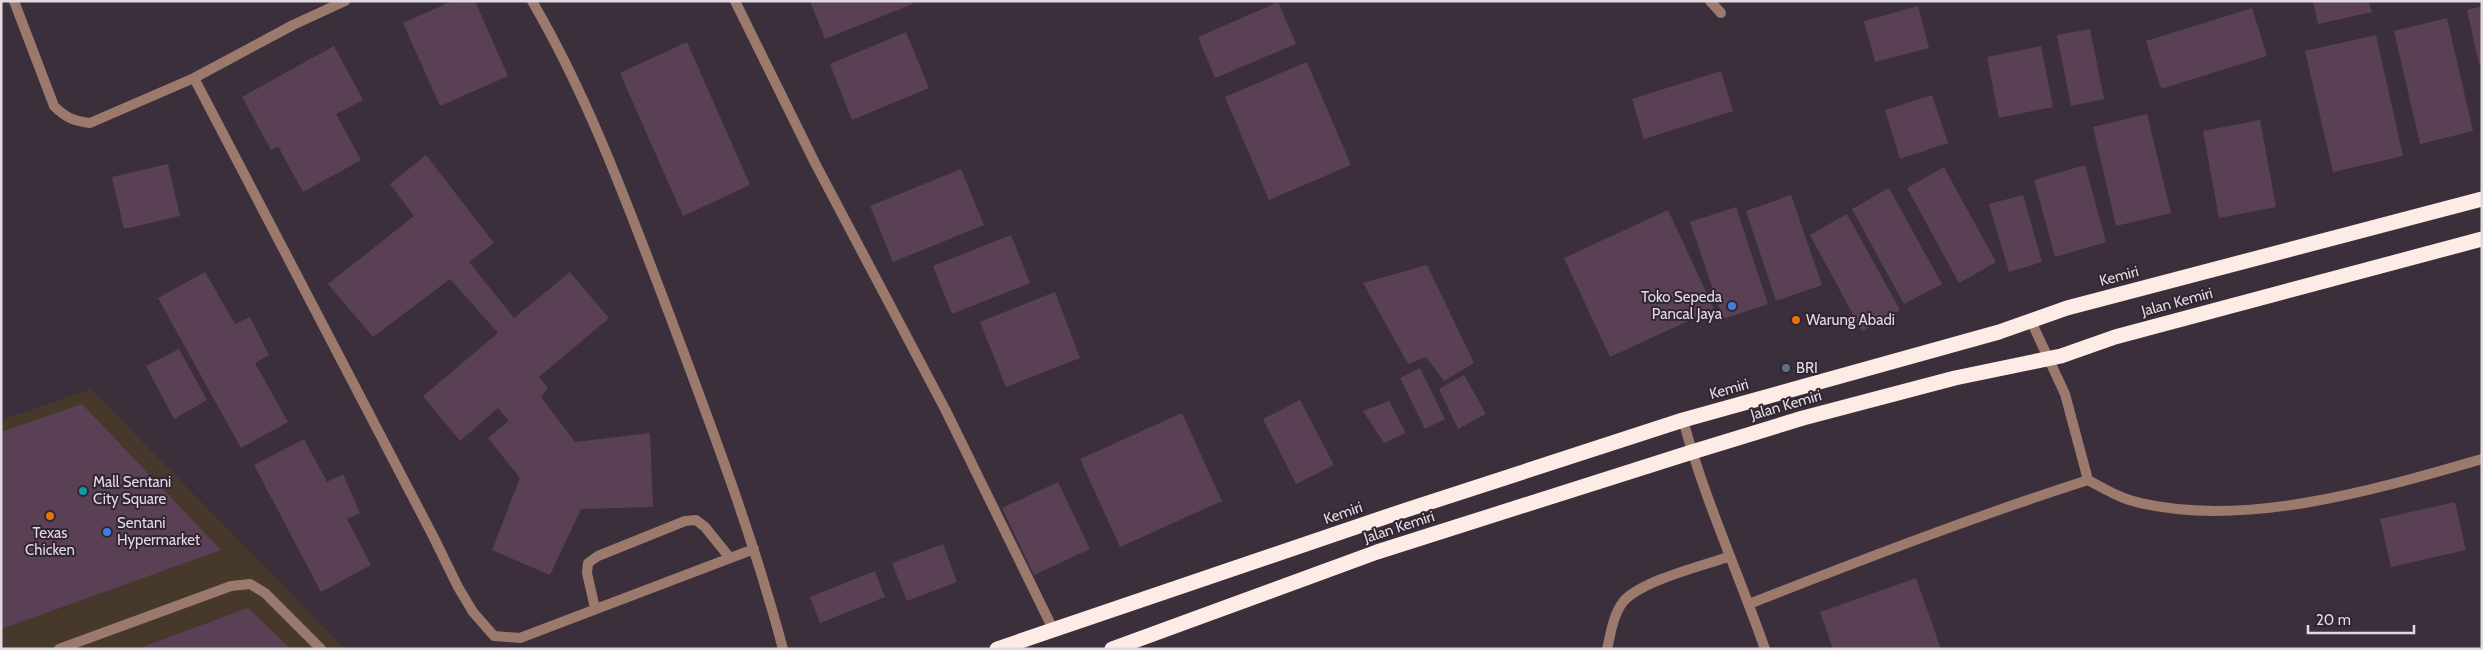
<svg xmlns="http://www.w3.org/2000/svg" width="2483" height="650" viewBox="0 0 2483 650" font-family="Cabin,sans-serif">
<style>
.commercial{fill:#47382c}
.building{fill:#5a4054}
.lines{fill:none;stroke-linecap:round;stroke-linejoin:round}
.lane{stroke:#9c796d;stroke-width:10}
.street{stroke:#9c796d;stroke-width:10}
.highway{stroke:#fdebe5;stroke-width:15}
.shop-dot{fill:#3f7fe0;stroke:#312531;stroke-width:2}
.food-dot{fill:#e8710a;stroke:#312531;stroke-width:2}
.service-dot{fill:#5c6f8a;stroke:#312531;stroke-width:2}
.culture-dot{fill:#0f9aa8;stroke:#312531;stroke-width:2}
.labels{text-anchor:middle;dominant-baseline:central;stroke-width:4;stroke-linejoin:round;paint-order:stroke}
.street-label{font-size:15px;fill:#e2dae2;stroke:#312531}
.poi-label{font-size:15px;fill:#e2dae2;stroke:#312531;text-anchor:start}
</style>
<rect width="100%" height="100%" fill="#3b2f3b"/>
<path class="commercial" d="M91 389 345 649H1V420Z"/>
<path class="building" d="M452 1H475L508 76 440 106 403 23Z
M810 1H912L913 4 825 39Z
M2313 1H2369L2372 12 2318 24Z
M1278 2 1296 44 1215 78 1198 37Z
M1918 6 1929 48 1875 62 1864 21Z
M2482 6V63L2479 64 2467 10Z
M2252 8 2267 56 2161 89 2146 41Z
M2447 18 2473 131 2420 144 2394 31Z
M2090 29 2104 99 2071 106 2057 35Z
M906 32 929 88 852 120 830 64Z
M2376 35 2403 156 2333 172 2305 51Z
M687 42 750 185 683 216 620 73Z
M334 46 363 100 336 114 361 160 303 192 278 146 271 150 242 97Z
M2041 46 2053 107 1999 118 1987 57Z
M1307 62 1351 165 1269 200 1225 97Z
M1721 71 1733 111 1644 139 1632 99Z
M1932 95 1948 143 1900 159 1885 110Z
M2147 114 2171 213 2116 226 2093 127Z
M2260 120 2276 207 2219 218 2203 131Z
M426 155 494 243 469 262 514 318 570 272 609 318 539 377 548 388 541 397 575 442 650 433 653 507 581 509 550 575 492 550 520 478 488 438 509 421 498 408 460 441 423 396 498 333 450 279 373 337 328 284 414 216 390 184Z
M168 164 180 216 124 229 112 177Z
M2085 165 2106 242 2055 257 2034 180Z
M1944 167 1996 262 1959 283 1907 188Z
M961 169 984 225 893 262 870 206Z
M1889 188 1942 284 1904 304 1852 209Z
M1791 195 1822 285 1776 301 1746 211Z
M2023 195 2042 262 2009 272 1989 204Z
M1736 207 1768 304 1723 319 1690 222Z
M1668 210 1714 309 1610 357 1564 258Z
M1847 214 1900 310 1862 331 1810 235Z
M1011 235 1030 283 952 314 933 266Z
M1427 265 1474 363 1444 381 1426 357 1408 364 1363 283Z
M205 272 235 324 250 317 269 355 255 363 288 422 241 448 158 298Z
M1055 292 1080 358 1006 387 980 322Z
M179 349 207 400 174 419 146 366Z
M1420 368 1445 419 1425 429 1400 378Z
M1464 375 1486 414 1458 429 1439 389Z
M1300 400 1334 465 1296 484 1263 419Z
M1389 401 1406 433 1384 443 1363 411Z
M82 404 221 550 1 629V432Z
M1182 413 1222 501 1120 547 1080 459Z
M304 439 327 482 343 474 360 513 347 519 371 565 321 592 254 465Z
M1058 482 1090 549 1034 575 1002 508Z
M2455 502 2466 550 2391 567 2380 519Z
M943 544 957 582 907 601 892 563Z
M875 571 885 597 820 623 810 597Z
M1916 578 1941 649H1833L1820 612Z
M248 608 291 649H137Z"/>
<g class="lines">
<path class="lane" d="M2031 321 2065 394 2088 480
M1683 420C1704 498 1738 572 1765 649
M1749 604C1861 560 1973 517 2088 480 2105 489 2121 499 2140 503 2247 528 2378 489 2482 459
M59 649 231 586 250 584 265 593 321 649
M1607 649C1611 633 1613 615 1623 602 1640 581 1702 566 1728 557"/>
<path class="street" d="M14 1 54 106C66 118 74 121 90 123L194 78 293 25 345 1
M532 1C590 100 629 209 670 316 711 426 753 536 783 649
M735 1 815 163 946 411 1053 629
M1710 1 1721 13
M194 78 433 536 458 587 473 612 494 636 520 638 754 549
M595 608 587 573 588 563 598 556 685 521 696 520 705 527 730 558"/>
<path class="highway" d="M997 649 1406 510 1683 420 1999 332 2067 308 2482 199
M1112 649 1377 552 1692 452 1803 418 1955 378 2061 356 2115 337 2482 239"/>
</g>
<g class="shop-dot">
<circle cx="1732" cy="306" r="5"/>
<circle cx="107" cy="532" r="5"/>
</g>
<g class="food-dot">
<circle cx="1796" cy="320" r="5"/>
<circle cx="50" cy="516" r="5"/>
</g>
<circle class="service-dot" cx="1786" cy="368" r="5"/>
<circle class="culture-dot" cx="83" cy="491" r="5"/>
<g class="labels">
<g class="street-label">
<text transform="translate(2119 276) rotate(-15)">Kemiri</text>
<text transform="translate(2177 302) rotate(-15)">Jalan Kemiri</text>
<text transform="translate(1729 389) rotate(-16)">Kemiri</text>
<text transform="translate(1786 405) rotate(-16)">Jalan Kemiri</text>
<text transform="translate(1343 513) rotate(-19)">Kemiri</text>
<text transform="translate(1399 527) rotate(-18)">Jalan Kemiri</text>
</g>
<g class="poi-label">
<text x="1722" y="297" text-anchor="end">Toko Sepeda<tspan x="1722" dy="17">Pancal Jaya</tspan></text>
<text x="1806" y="320">Warung Abadi</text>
<text x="1796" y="368">BRI</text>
<text x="93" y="482">Mall Sentani<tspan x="93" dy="17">City Square</tspan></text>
<text x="117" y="523">Sentani<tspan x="117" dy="17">Hypermarket</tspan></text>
<text x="50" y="533" text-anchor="middle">Texas<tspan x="50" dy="17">Chicken</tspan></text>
</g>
</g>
<rect width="2483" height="650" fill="none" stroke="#e2dae2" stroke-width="5"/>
<path d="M2308 625v8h106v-8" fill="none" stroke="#e2dae2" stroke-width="2.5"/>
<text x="2316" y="625" font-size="15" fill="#e2dae2" stroke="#312531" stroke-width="4" paint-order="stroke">20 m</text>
</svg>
